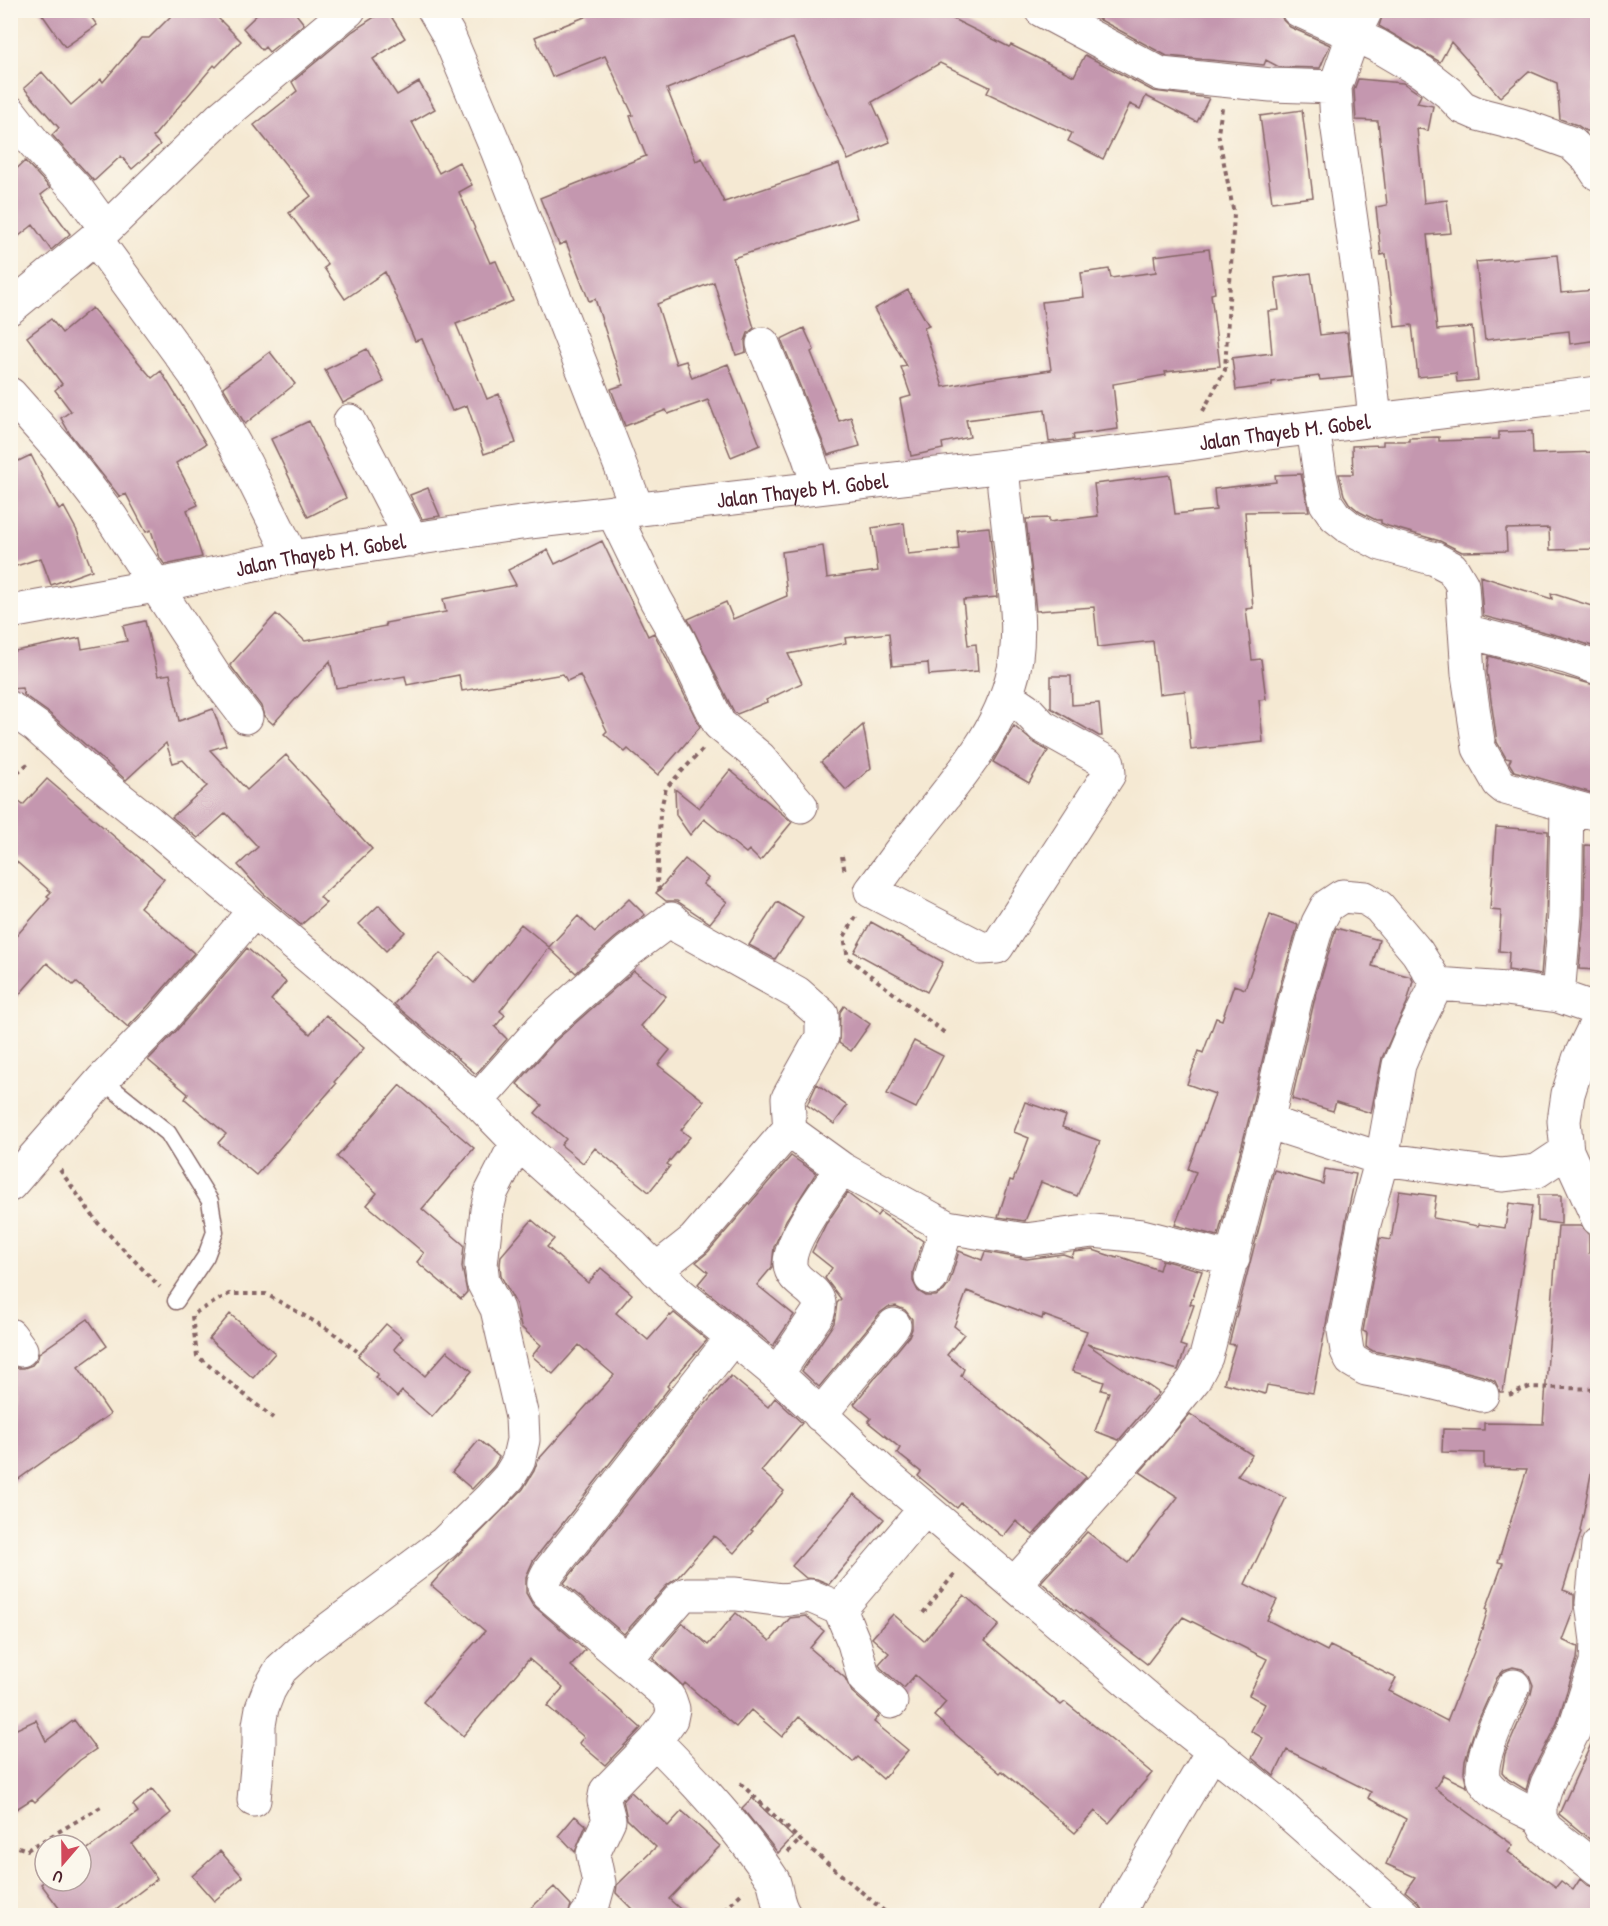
<svg xmlns="http://www.w3.org/2000/svg" width="1608" height="1926" viewBox="0 0 1608 1926" font-family="'Patrick Hand',sans-serif">
<style>
.building{fill:#c497af}
.lines{fill:none;stroke-linecap:round;stroke-linejoin:round}
.service-casing{stroke:#866666;stroke-width:19}
.minor-casing{stroke:#866666;stroke-width:35}
.primary-casing{stroke:#866666;stroke-width:35}
.path{stroke:#866666;stroke-width:4;stroke-dasharray:4.5 4.5;stroke-linecap:butt}
.service{stroke:#fff;stroke-width:16}
.minor{stroke:#fff;stroke-width:33}
.primary{stroke:#fff;stroke-width:33}
.labels{text-anchor:middle;dominant-baseline:central;stroke-width:4.5;stroke-linejoin:round;paint-order:stroke}
.street-label{font-size:22px;fill:#4a1f2b;stroke:#fbf7ec}
</style>
<rect width="100%" height="100%" fill="#fbf7ec"/>
<filter id="ink" filterUnits="userSpaceOnUse"><feTurbulence type="fractalNoise" baseFrequency=".0167" numOctaves="2"/><feDisplacementMap in="SourceGraphic" scale="12" xChannelSelector="R" yChannelSelector="G"/><feConvolveMatrix kernelMatrix="1 2 1 2 8 2 1 2 1" color-interpolation-filters="sRGB"/></filter>
<filter id="wash" filterUnits="userSpaceOnUse"><feTurbulence type="fractalNoise" baseFrequency=".008" numOctaves="4" result="noise"/><feDisplacementMap in="SourceGraphic" scale="24" xChannelSelector="R" yChannelSelector="G"/><feGaussianBlur stdDeviation="1.35" result="paint"/><feColorMatrix in="noise" values="0 0 0 0 0 0 0 0 0 0 0 0 0 0 0 0 0 1.4 0 .05"/><feComposite in="paint" operator="in"/></filter>
<g filter="url(#wash)">
<rect width="100%" height="100%" fill="#f5e9d3"/>
<g id="blocks">
<path class="building" d="M39 10H86L97 25 65 47Z
M177 10H210L241 41 216 67 214 65 153 137 160 145 132 169 121 156 94 181 52 135 59 128 24 88 42 72 71 105 101 79 103 82 141 38H149Z
M262 10H293L304 24 269 52 265 47 262 50 243 28Z
M385 10H387L405 38 373 59 397 95 419 82 435 109 412 122 439 173 459 162 472 185 459 192 490 263 496 261 513 301 456 324 487 399 499 394 516 443 484 454 467 405 452 411 422 339 415 341 385 272 345 299 324 268 328 265 289 213 311 196 254 125 297 91 292 82 353 31Z
M584 10H959L953 19 1009 47 1011 45 1074 76 1085 55 1153 91 1209 98 1197 122 1146 96 1140 109 1130 104 1103 159 1068 141 1072 133 987 93 990 87 940 63 872 102 890 142 848 160 793 38 667 89 696 161 702 158 724 202 839 164 857 218 733 258 754 328 748 333 745 341 746 352 736 355 714 282 657 304 676 364 686 361 692 378 728 364 760 445 731 457 708 400 668 414 666 410 625 426 611 389 623 385 595 299 589 301 566 242 559 245 540 198 646 156 630 116 633 115 605 56 552 77 535 37 587 16Z
M1082 10H1280L1283 20 1290 27 1330 45 1320 68 1279 67 1266 60 1264 65 1167 56Z
M1384 10H1598V84L1593 83 1596 131H1586L1577 125 1560 119 1557 83 1529 71 1500 97 1451 42 1440 62 1379 26Z
M1358 79 1403 83 1421 95 1417 103 1433 106 1428 131 1417 128 1424 203 1447 200 1451 233 1427 235 1437 330 1472 327 1478 380 1457 382 1456 373 1418 377 1412 325 1395 327 1386 254 1381 255 1376 207 1387 205 1378 121 1356 120 1354 90Z
M1302 110 1313 197 1272 202 1260 116Z
M25 161 50 188 41 195 70 234 51 250 33 225 10 243V175Z
M1209 249 1215 293 1211 294 1220 366 1165 372 1166 375 1113 384 1118 429 1073 435 1074 439 1049 442 1045 410 966 420 970 437 942 443 943 449 911 456 900 399 911 396 901 367 907 366 874 309 908 290 929 326 924 328 943 387 980 380 1051 370 1042 302 1084 297 1081 273 1109 269 1111 278 1156 272 1154 256Z
M1557 255 1561 293 1595 290 1598 340 1570 344 1569 331 1485 340 1476 262Z
M1311 273 1320 335 1347 332 1352 377 1320 380 1319 376 1272 382V385L1236 390 1232 358 1272 353 1268 311 1279 310 1275 278Z
M92 308 152 378 161 371 206 444 176 463 198 505 187 510 202 557 165 565 160 558 151 530 146 532 126 494 120 497 70 434 61 418 71 411 55 390 62 384 27 337 51 319 62 333Z
M804 328 814 350 811 352 839 421 851 417 860 446 828 455 781 339Z
M367 349 384 382 343 403 325 370Z
M270 352 295 384 245 424 223 387Z
M309 421 346 498 308 517 271 439Z
M1532 431 1533 454 1598 452V549L1550 550 1549 528 1506 529 1507 551 1462 552 1440 541 1388 526 1381 523V520H1376L1360 512 1349 503 1344 495 1339 474H1353L1352 446 1383 445V441H1409V438L1439 437V441L1499 439V432Z
M31 455 59 510 64 507 77 531 92 570 51 585 41 558 10 568V465Z
M1301 474 1309 511 1245 512 1253 608 1246 609 1252 660 1261 659 1266 699 1259 700 1263 742 1191 750 1185 691 1159 694 1153 641 1098 647 1094 607 1036 611 1026 519 1049 518V522L1098 516 1094 484 1170 475 1175 514 1216 510 1214 489 1276 482 1275 475Z
M428 488 440 516 422 519 410 495Z
M904 523 908 554 959 549 957 530 989 527 997 597 963 600 968 645 976 644 978 671 929 675 928 663 892 666 889 633 845 638 846 643 788 654 802 683 766 700 767 702 737 714 734 712 688 619 726 602 733 619 787 596 782 552 823 546 827 578 878 571 872 528Z
M602 541 648 636 654 633 663 651 700 727 658 775 628 749 625 752 604 734 607 731 580 675 567 681 563 674 462 691 459 675 407 685 405 676 336 688 330 661 273 724 264 716 261 706 230 665 276 614 305 641 386 626 385 623 446 612 443 599 516 585 508 570 548 550 555 564Z
M1480 576 1552 599 1551 593 1598 608V648L1571 639 1483 616Z
M145 621 158 676 170 674 179 721 213 709 226 745 210 750 247 790 286 755 372 849 320 897 326 903 301 925 263 893 238 865 258 847 226 813 198 838 172 817 207 786 183 760 173 763 166 743 126 780 49 713 24 695 22 688 10 689V652L80 638 82 649 127 641 123 626Z
M1489 656 1598 686V788L1596 794 1514 771 1509 763 1511 759 1506 758 1497 742 1487 672Z
M1051 676H1071L1072 705 1099 703 1102 736H1099L1051 708Z
M863 725 871 768 846 790 821 762Z
M1014 726 1033 742 1048 751 1029 783 993 762Z
M730 770 792 822 760 861 749 850 746 853 704 819 690 835 676 815 675 789 699 808Z
M47 779 164 879 140 907 194 953 149 1005 128 1027 76 982 73 985 47 963 10 1005V943L50 898 47 896 51 892 10 856V794L23 805Z
M1496 827 1548 831 1546 913 1541 975 1508 970 1509 952 1499 951 1501 911 1490 910Z
M1585 845 1598 846V970L1579 969 1584 914Z
M685 859 708 878 703 884 727 902 710 923 677 901H666L656 893Z
M629 899 645 915 615 938 576 973 549 948 500 1011 505 1015 495 1027 507 1039 476 1074 394 1004 440 953 474 983 521 924 549 947 578 916 595 932Z
M777 902 803 918 775 959 749 945Z
M379 905 405 932 386 951 359 924Z
M1270 915 1298 925 1278 993 1249 1118 1218 1236 1175 1225 1196 1172 1188 1169 1215 1094 1187 1084 1199 1051 1203 1053 1216 1018 1222 1020 1234 985 1245 989Z
M871 922 943 962 927 992 854 952Z
M1336 928 1379 940 1372 966 1411 977 1413 981 1407 1003 1382 1058 1371 1113 1336 1102 1333 1111 1292 1099 1314 1002Z
M247 948 286 982 271 1000 310 1034 326 1015 364 1048 334 1082 336 1084 256 1175 218 1143 226 1134 185 1099 188 1094 148 1060 177 1030Z
M634 971 666 996 641 1026 670 1050 658 1065 704 1101 681 1130 690 1137 667 1164 670 1166 649 1192 595 1148 583 1163 561 1145 566 1139 535 1113 542 1105 517 1084 555 1041Z
M844 1006 870 1024 851 1051 839 1043 840 1012Z
M914 1041 943 1056 916 1108 887 1094Z
M817 1084 847 1106 834 1124 807 1105Z
M400 1085 474 1148 422 1209 464 1245 462 1267 467 1292 461 1299 417 1262 424 1253 367 1205 377 1193 337 1157Z
M1025 1102 1066 1116 1062 1127 1100 1141 1077 1196 1041 1182 1025 1221 998 1217 1010 1180 1013 1181 1029 1138 1014 1132Z
M791 1156 816 1173 786 1220 774 1247 772 1267 757 1285 794 1315 773 1346 698 1284 708 1272 696 1262 708 1252Z
M1325 1169 1356 1174 1346 1220 1313 1393 1267 1385 1265 1394 1224 1383 1235 1345 1229 1344 1274 1170 1323 1184Z
M1399 1191 1436 1196 1433 1218 1478 1226 1479 1224 1505 1228 1509 1203 1532 1206 1503 1392H1500L1495 1381 1487 1377 1420 1360 1373 1351 1366 1347 1367 1333 1363 1331 1380 1238 1391 1240Z
M847 1193 877 1216 880 1212 923 1241 913 1272V1281L918 1291 926 1296H936L944 1291 949 1284 959 1251 982 1260 985 1252 1027 1259 1063 1254 1072 1257 1074 1252 1093 1250 1117 1258 1118 1256 1159 1270 1162 1260 1202 1271 1190 1304 1194 1305 1180 1345 1186 1347 1178 1370 1087 1344 1159 1393 1119 1440 1095 1431 1109 1392 1101 1390 1104 1382 1072 1371 1087 1331 1043 1315 1042 1319 967 1291 954 1326 964 1334 947 1355 964 1369 961 1376 1086 1477 1033 1535 1016 1521 1003 1537 961 1503 957 1508 918 1476 921 1472 897 1453 900 1448 868 1422 871 1418 854 1404 909 1336 912 1329V1319L905 1310 896 1306 888 1307 880 1313 819 1387 802 1371 834 1323 837 1303 841 1299 825 1278 832 1268 812 1252 826 1224Z
M1538 1195H1561V1224L1538 1221Z
M532 1220 554 1239 547 1247 588 1283 601 1268 632 1294 616 1313 648 1340 670 1315 671 1316 674 1313 707 1340 667 1386 669 1388 533 1561 526 1577V1593L533 1605 585 1650 571 1666 641 1728 605 1765 579 1743 584 1737 547 1706 563 1688 529 1659 463 1736 423 1702 485 1631 431 1585 454 1559 523 1489 534 1471 538 1460 614 1375 579 1345 553 1374 532 1356 541 1345 521 1327 516 1304 501 1276 500 1265 501 1256Z
M1558 1226H1581L1589 1235V1253H1598V1458H1594L1580 1531 1581 1532 1563 1590 1574 1594V1609L1562 1640 1578 1647 1577 1659 1557 1723 1530 1776 1526 1790 1508 1779 1502 1772 1505 1754 1531 1694 1533 1685 1529 1675 1522 1669 1513 1667 1504 1670 1497 1678 1475 1728 1465 1760 1464 1772 1467 1787 1443 1775 1435 1788 1513 1845 1508 1852 1556 1887 1561 1881 1573 1890 1580 1879 1587 1885 1598 1888V1916H1423V1910L1418 1902 1405 1891 1415 1877 1386 1864 1406 1819 1368 1798 1371 1792 1287 1750 1274 1776 1252 1758 1263 1738 1251 1731 1265 1704 1249 1695 1267 1659 1183 1617 1147 1664 1076 1610 1075 1611 1041 1582 1087 1532 1128 1563 1178 1497 1140 1472 1190 1414 1252 1455 1237 1476 1286 1498 1245 1584 1277 1600 1267 1620 1327 1651 1330 1646 1396 1678 1389 1691 1447 1721 1479 1639 1488 1609H1486L1503 1563 1498 1562 1527 1469 1484 1468V1453L1442 1452 1443 1429 1484 1430V1423L1543 1424Z
M230 1314 275 1353 253 1378 209 1339Z
M88 1319 107 1346 78 1367 110 1414 10 1485V1372L17 1368H24L32 1365 38 1358 39 1353Z
M386 1324 403 1338 394 1349 425 1376 447 1351 472 1371 432 1417 402 1391 397 1397 375 1377 378 1374 358 1356Z
M731 1376 768 1407 775 1398 802 1423 761 1471 784 1491 751 1530 753 1531 734 1553 714 1536 678 1577 666 1586 624 1634 564 1583 698 1412Z
M479 1440 499 1457 494 1466 472 1489 452 1472Z
M854 1494 884 1519 829 1584 817 1579 806 1578 792 1566Z
M964 1595 999 1625 985 1641 1061 1705 1065 1702 1152 1773 1109 1823 1095 1811 1075 1833 1002 1771 1000 1773 934 1716 946 1702 915 1675 904 1688 881 1668 879 1664 889 1653 872 1638 893 1614 924 1641Z
M736 1613 770 1641 790 1618 806 1616 824 1631 810 1648 845 1678 852 1692 879 1716 874 1722 908 1750 883 1779 858 1757 853 1762 799 1717 782 1737 751 1710 736 1727 685 1683 683 1686 653 1658 683 1623 708 1645Z
M36 1720 46 1741 74 1720 96 1749 80 1760 35 1802 32 1799 10 1813V1732Z
M1598 1729V1846L1559 1814Z
M152 1789 171 1813 132 1844 157 1879 108 1916H65L41 1884 45 1881H81V1854L138 1812 133 1805Z
M631 1792 668 1826 682 1811 720 1846 669 1899 688 1916H639L616 1893 617 1885 656 1847 627 1819 623 1800Z
M752 1798 793 1837 778 1853 742 1808Z
M575 1816 586 1825 575 1852 559 1835Z
M220 1851 243 1877 214 1901 192 1876Z
M554 1887 571 1905 568 1916H522Z"/>
</g>
</g>
<g filter="url(#ink)">
<use href="#blocks" fill-opacity="0" stroke="#866666" stroke-width="1.5"/>
<g class="lines">
<defs>
<path id="service" d="M102 1080 168 1133 210 1201 215 1232 206 1256 176 1301"/>
<path id="minor" d="M434 10 448 34 497 150 637 508
M1041 10 1161 74 1271 85 1335 87
M1298 10 1376 45 1422 72 1449 93 1462 107 1478 114 1521 125 1571 143 1588 159 1598 174
M1366 10 1353 36 1335 87 1337 123 1361 290 1375 419
M10 112 35 144 79 192 106 229
M95 238 195 375 245 463 292 557
M10 308 106 229 219 119 349 10
M763 344 806 449 819 487
M10 394 58 448 111 517 214 675 246 717
M350 421 412 540
M1313 428 1320 475 1326 503 1335 516 1350 528 1381 544 1435 559 1452 568 1462 585 1468 674 1479 748 1499 783 1505 788 1598 814
M1002 467C1005 500 1009 533 1013 567 1016 597 1020 627 1016 658 1006 727 957 780 915 833 899 851 886 872 871 891L981 948 997 947 1109 774 1108 763 1042 726 1026 709 1007 696
M613 512 656 600 680 642 719 724 760 758 801 806
M1465 631 1566 657 1598 668
M10 708 37 727 89 774 149 822 391 1026 477 1101 517 1142 633 1246 679 1293 777 1374 887 1476 1158 1707 1273 1799 1405 1916
M1437 984 1506 989 1558 996 1598 1010
M1558 996 1565 914 1567 806
M1598 1020 1579 1059 1568 1094 1564 1121 1567 1151 1598 1219
M477 1101 542 1028 627 952 671 919 681 928 797 993 822 1015V1037L788 1098 790 1134
M1267 1122 1382 1159 1502 1175 1537 1171 1567 1151
M10 1185 102 1080 163 1018 254 911
M656 1270 694 1240 784 1135 790 1134 795 1135 842 1169
M931 1278 947 1227
M10 1335 21 1350
M777 1374 818 1313C826 1288 791 1286 790 1264 789 1240 828 1188 842 1169L947 1227 1025 1240 1093 1231 1142 1236 1233 1259
M820 1415 894 1325
M1598 1545 1592 1603 1597 1641 1596 1662 1574 1730 1547 1784 1540 1807V1818L1546 1829 1598 1870
M1014 1584 1156 1427 1194 1380 1206 1357 1267 1122 1296 997 1318 923 1327 906 1342 896 1365 898 1379 907 1417 952 1437 984 1412 1034 1399 1065 1382 1159 1364 1224 1344 1331 1347 1351 1351 1360 1366 1369 1415 1378 1482 1395
M840 1609 925 1509
M627 1659 680 1598 686 1594H736L783 1600 810 1596 840 1609 854 1643 864 1678 891 1702
M1514 1686C1506 1705 1474 1764 1485 1782 1496 1799 1523 1809 1540 1818
M655 1741C698 1784 740 1829 773 1880 778 1894 776 1903 785 1916
M254 1800 259 1745V1725L262 1708 269 1690 281 1669 305 1647 444 1543 490 1498 509 1477 518 1462 523 1440 522 1417 497 1309 483 1282 481 1265 487 1210 491 1193 517 1142
M586 1916 592 1909 599 1883 593 1854 609 1820 604 1801 606 1791 655 1741 671 1719 673 1709 670 1700 666 1694 548 1594C541 1586 544 1580 548 1573L733 1337
M1118 1916 1128 1895 1213 1750"/>
<g id="primary">
<path id="s1" d="M10 612 155 586 292 557 521 523 1183 445 1252 435 1598 393"/>
</g>
</defs>
<use href="#service" class="service-casing"/>
<use href="#minor" class="minor-casing"/>
<use href="#primary" class="primary-casing"/>
<path class="path" d="M1203 411 1225 370 1234 214 1218 133 1222 108
M10 778 30 762
M842 856 845 873
M660 891 657 885 660 812 666 788 704 748
M856 917 844 937 848 958 946 1034
M60 1170 98 1223 160 1287
M195 1313 229 1294H266L331 1331 357 1351
M192 1316 197 1356 273 1418
M1509 1395 1530 1387 1598 1389
M923 1613 956 1572
M740 1783 800 1840 890 1916
M10 1844 27 1850 101 1807
M788 1852 800 1840
M718 1916 744 1891"/>
<use href="#service" class="service"/>
<use href="#minor" class="minor"/>
<use href="#primary" class="primary"/>
</g>
</g>
<g class="labels">
<g class="street-label">
<text stroke="none"><textPath href="#s1" startOffset="1288">Jalan Thayeb M. Gobel</textPath></text>
<text stroke="none"><textPath href="#s1" startOffset="802">Jalan Thayeb M. Gobel</textPath></text>
<text stroke="none"><textPath href="#s1" startOffset="316">Jalan Thayeb M. Gobel</textPath></text>
</g>
</g>
<rect width="1608" height="1926" fill="none" stroke="#fbf7ec" stroke-width="36"/>
<g transform="translate(63 1863) rotate(200)"><circle r="28" fill="#fbf7ec" stroke="#b4a19f" stroke-width="1.5"/>
<path d="M0-4.5L10 22L0 15L-10 22Z" fill="#d1495b"/>
<text y="-9" font-size="16" font-weight="bold" text-anchor="middle" fill="#4a1f2b">U</text>
</g>
</svg>
